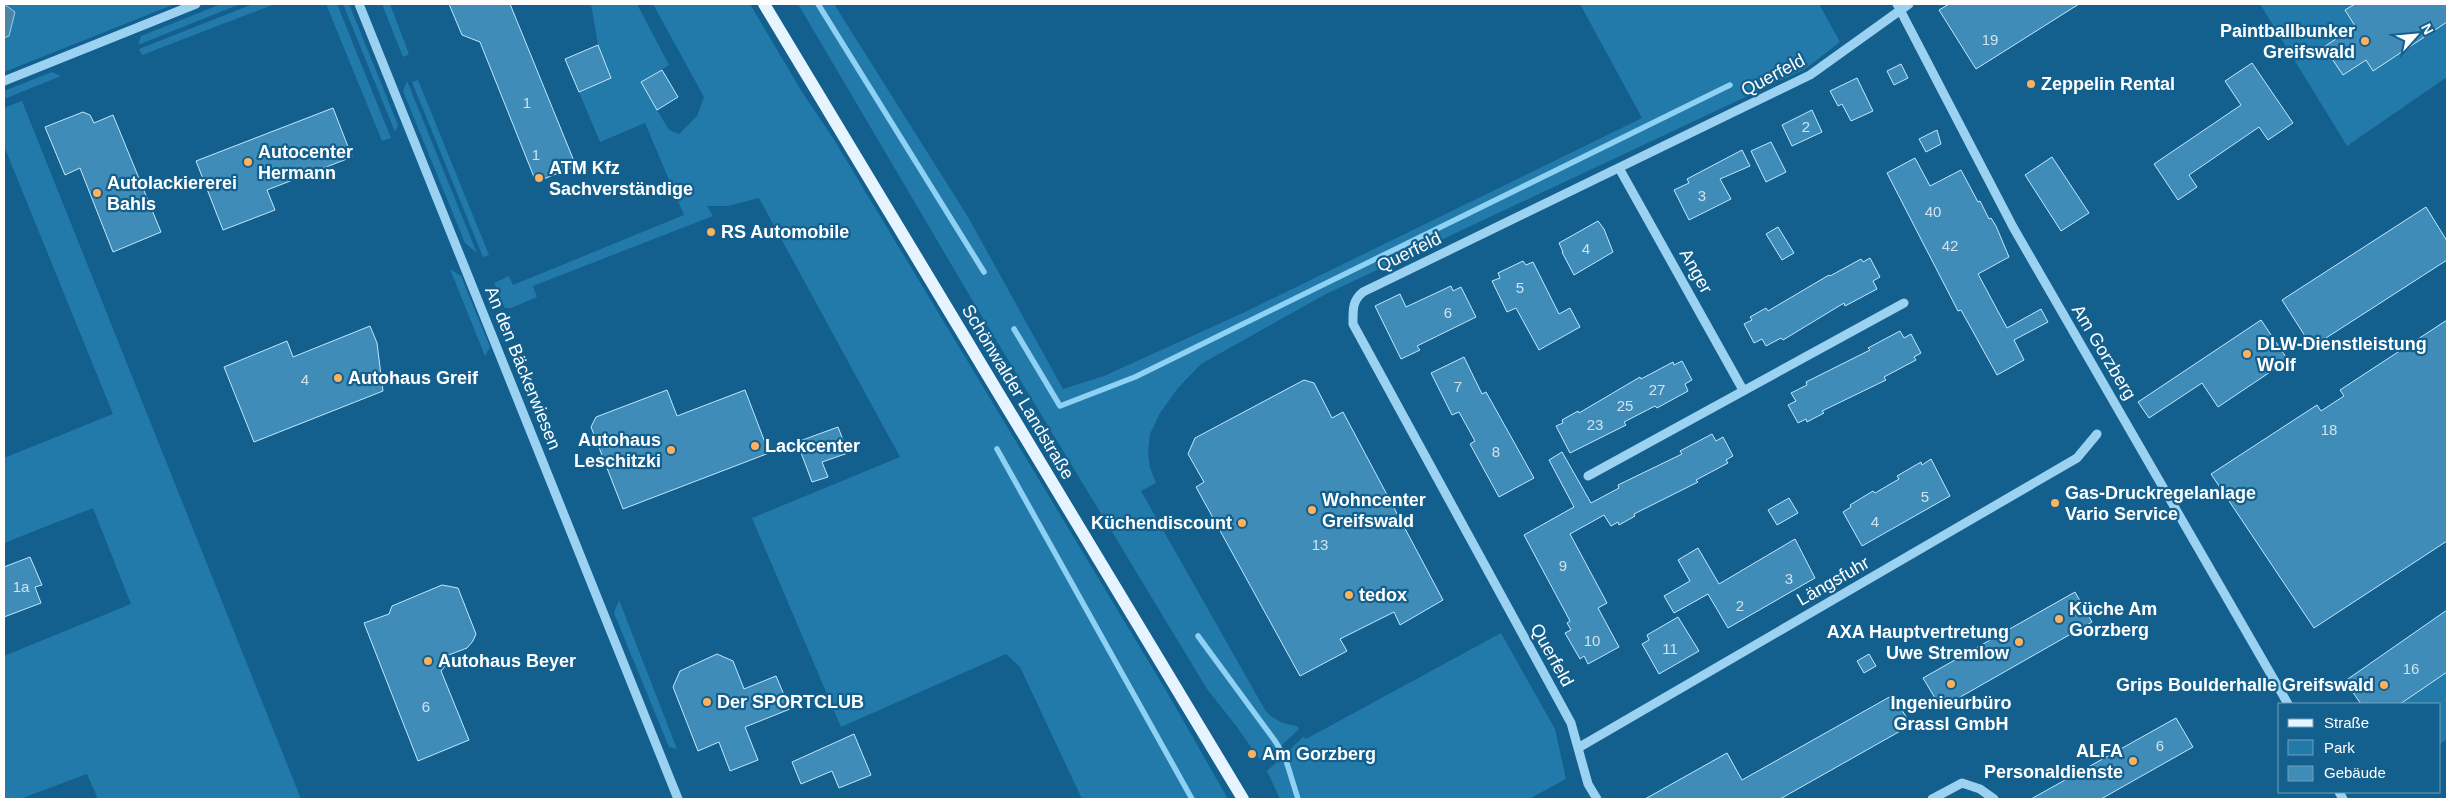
<svg xmlns="http://www.w3.org/2000/svg" width="2451" height="803" viewBox="0 0 2451 803" font-family="Helvetica,sans-serif">
<style>
.green{fill:#227aaa}
.water{fill:#4e85a5;stroke:#8ed1f4}
.lines{fill:none;stroke-linecap:round;stroke-linejoin:round}
.stream{stroke:#8ed1f4;stroke-width:5.5}
.building{fill:#408cb8;stroke:#c3e8fc}
.minor{stroke:#9cd2f1;stroke-width:9}
.major{stroke:#e6f4ff;stroke-width:12}
.poi-dot{fill:#ffb15c;stroke:#135f8d;stroke-width:2}
.labels{text-anchor:middle;dominant-baseline:central;stroke-width:4.5;stroke-linejoin:round;paint-order:stroke}
.number-label{font-size:15px;fill:#cfe2ed}
.poi-label{font-size:18px;font-weight:bold;fill:#fff;stroke:#135f8d;text-anchor:start}
.street-label{font-size:18px;fill:#fff;stroke:#135f8d}
</style>
<rect width="100%" height="100%" fill="#135f8d"/>
<path class="green" d="M4 4H175L4 72Z
M221 4H240L138 45 141 36Z
M253 4H275L142 55 139 49Z
M326 4H337L391 138 382 141Z
M343 4H349L398 125 395 132Z
M382 4H390L409 54 403 57Z
M591 4H637L669 65 641 83 669 130 679 134 697 116 704 97 653 4H750L802 92 833 138 1167 692 1228 799H1082L1020 667 1006 654 841 727 752 518 900 457 759 198 728 206H707L713 216 533 286 537 297 511 308H505L494 283 509 276 513 285 684 215 645 123 600 142 579 92 611 78 598 45Z
M798 4H834L968 217 1063 389 1104 376 1245 312 1642 118 1580 4H1819L1840 42 1805 69 1326 294 1201 364 1178 388 1160 413 1150 434 1148 453 1150 468 1156 483 1141 491 1265 710 1272 717 1283 723 1297 726 1299 729 1265 761 1260 760 1237 727 1207 689 984 320Z
M2260 4H2447V77L2347 146Z
M52 72 61 76 4 99V91Z
M418 80 489 255 483 257 412 82Z
M407 81 477 253 465 243 403 91Z
M22 101 301 799H98L87 774 20 799H4V656L131 604 93 508 4 543V458L113 414 4 146V108Z
M450 269 461 276 490 347 485 356Z
M619 600 677 749 669 747 614 613Z
M1501 633 1555 729 1566 779 1529 799H1280L1267 771 1303 737 1306 739Z
M2447 672V739L2440 744V704H2400Z"/>
<path class="water" d="M4 4 15 12 9 36 4 38Z"/>
<g class="lines">
<path class="stream" d="M818 4 984 272
M1014 329 1060 406 1135 377 1730 85
M997 449 1192 799
M1198 636 1275 741 1285 757 1298 799"/>
</g>
<path class="building" d="M449 4H510L576 166 536 182 480 42 462 35Z
M1949 4H2079L1976 69 1939 10Z
M2355 4H2447V22L2373 71 2366 60 2343 75 2324 47 2355 26 2345 10Z
M598 45 611 78 579 92 565 59Z
M2252 63 2293 123 2268 140 2259 127 2189 175 2197 187 2178 200 2154 164 2241 105 2225 81Z
M1901 64 1908 78 1894 85 1887 71Z
M662 70 678 97 657 110 641 82Z
M1857 78 1873 111 1851 121 1842 104 1838 106 1830 91Z
M333 108 352 157 267 190 275 210 223 230 196 161Z
M1812 110 1822 132 1792 146 1782 125Z
M83 112 90 115 94 123 113 115 161 232 113 252 80 168 65 175 45 127Z
M1937 130 1941 144 1926 152 1919 139Z
M1771 142 1786 172 1766 182 1751 151Z
M1742 150 1750 166 1720 179 1731 199 1689 220 1674 190 1689 183 1687 179Z
M2052 157 2089 213 2061 231 2025 175Z
M1915 158 1930 186 1961 170 1978 202 1980 201 1989 219 1991 218 1996 226 2009 257 1978 274 2007 328 2041 309 2048 322 2014 340 2024 360 1997 375 1961 310 1958 311 1887 173Z
M2426 207 2447 241V260L2312 347 2282 300Z
M1598 221 1604 229 1613 252 1574 275 1562 252H1563L1559 243Z
M1778 227 1794 253 1782 260 1766 234Z
M1870 258 1880 277 1873 281 1877 289 1845 306 1844 303 1783 340 1781 338 1766 346 1762 339 1754 343 1744 324 1752 320 1750 317 1766 308 1768 311 1829 275 1830 276 1861 259 1863 262Z
M1523 261 1526 265 1533 262 1559 314 1570 308 1580 327 1539 350 1516 308 1507 312 1492 281 1500 278 1498 273Z
M1451 286 1453 291 1461 287 1476 317 1417 346 1420 350 1401 359 1375 306 1400 294 1406 307Z
M2261 320 2288 360 2218 407 2202 383 2149 418 2138 402Z
M2447 320V541L2314 628 2211 474 2317 405 2321 411 2344 396 2340 390Z
M370 326 377 343 383 391 254 442 224 367 287 341 293 357Z
M1900 331 1904 338 1911 334 1921 353 1914 357 1916 360 1884 377 1886 380 1822 411 1824 413 1807 422 1806 419 1798 423 1788 405 1796 401 1791 393 1807 385 1806 382 1870 350 1868 348Z
M1464 357 1482 394 1486 392 1534 478 1499 497 1470 444 1475 441 1459 412 1452 415 1431 373Z
M1682 361 1692 380 1685 384 1688 391 1657 408 1655 406 1624 422 1626 425 1570 453 1556 426 1563 423 1562 420 1578 411 1579 413 1640 377 1641 379 1673 362 1674 365Z
M1304 380 1314 383 1332 418 1343 412 1443 600 1400 625 1394 612 1340 639 1347 651 1300 676 1196 487 1204 482 1188 454 1195 438Z
M667 390 677 416 745 390 769 453 623 509 591 427 596 417Z
M838 427 848 453 822 462 828 477 812 482 797 442Z
M1712 434 1716 441 1723 437 1733 456 1726 460 1728 463 1696 480 1698 482 1634 514 1635 516 1619 525 1618 522 1611 526 1604 515 1570 534 1607 603 1598 608 1619 647 1588 664 1584 656 1580 659 1565 633 1571 630 1567 623 1570 621 1524 535 1574 507 1549 460 1562 452 1591 503 1619 488 1618 485 1682 454 1680 451Z
M1931 459 1950 496 1862 546 1843 512 1851 507 1850 505 1873 491 1875 493 1899 479 1897 476 1921 462 1922 465Z
M1789 498 1798 513 1777 525 1768 510Z
M1795 539 1815 578 1728 628 1708 594 1674 613 1664 596 1690 581 1678 560 1698 548 1719 584Z
M30 557 42 585 35 587 41 603 4 617V567Z
M442 585 458 588 476 634 473 641 467 648 446 656 447 664 441 671 469 740 418 761 364 623 389 614 392 606Z
M2075 592 2092 622 1941 708 1923 678Z
M2447 610V672L2400 704H2361L2345 681Z
M1678 617 1699 651 1659 674 1642 644 1649 640 1647 635Z
M717 654 733 661 744 689 776 676 790 709 745 727 758 760 730 771 719 742 698 751 673 687 680 671Z
M1869 654 1876 666 1864 673 1857 661Z
M1893 695 1911 725 1780 799H1645L1727 753 1742 780Z
M2176 718 2193 747 2101 799H2031Z
M854 734 871 775 839 788 832 771 801 784 792 762Z"/>
<g class="lines">
<path class="minor" d="M359 4 678 799
M1897 4 2013 227 2288 704
M4 81 196 4
M1619 168 1743 390
M1588 476 1904 303
M1578 748 2077 458 2097 434
M2339 792 2343 799
M1597 799 1588 784 1571 723 1353 324C1353 310 1352 301 1363 292L1810 75 1909 4
M1932 799 1962 783 1980 789 1994 799"/>
<path class="major" d="M764 4 1243 799"/>
</g>
<g class="poi-dot">
<circle cx="2365" cy="41" r="5"/>
<circle cx="2031" cy="84" r="5"/>
<circle cx="248" cy="162" r="5"/>
<circle cx="539" cy="178" r="5"/>
<circle cx="97" cy="193" r="5"/>
<circle cx="711" cy="232" r="5"/>
<circle cx="2247" cy="354" r="5"/>
<circle cx="338" cy="378" r="5"/>
<circle cx="755" cy="446" r="5"/>
<circle cx="671" cy="450" r="5"/>
<circle cx="2055" cy="503" r="5"/>
<circle cx="1312" cy="510" r="5"/>
<circle cx="1242" cy="523" r="5"/>
<circle cx="1349" cy="595" r="5"/>
<circle cx="2059" cy="619" r="5"/>
<circle cx="2019" cy="642" r="5"/>
<circle cx="428" cy="661" r="5"/>
<circle cx="1951" cy="684" r="5"/>
<circle cx="2384" cy="685" r="5"/>
<circle cx="707" cy="702" r="5"/>
<circle cx="1252" cy="754" r="5"/>
<circle cx="2133" cy="761" r="5"/>
</g>
<g class="labels">
<g class="number-label">
<text x="1990" y="39">19</text>
<text x="527" y="102">1</text>
<text x="1806" y="126">2</text>
<text x="536" y="154">1</text>
<text x="1702" y="195">3</text>
<text x="1933" y="211">40</text>
<text x="1950" y="245">42</text>
<text x="1586" y="248">4</text>
<text x="1520" y="287">5</text>
<text x="1448" y="312">6</text>
<text x="305" y="379">4</text>
<text x="1458" y="386">7</text>
<text x="1657" y="389">27</text>
<text x="1625" y="405">25</text>
<text x="1595" y="424">23</text>
<text x="2329" y="429">18</text>
<text x="1496" y="451">8</text>
<text x="1925" y="496">5</text>
<text x="1875" y="521">4</text>
<text x="1320" y="544">13</text>
<text x="1563" y="565">9</text>
<text x="1789" y="578">3</text>
<text x="21" y="586">1a</text>
<text x="1740" y="605">2</text>
<text x="1592" y="640">10</text>
<text x="1670" y="648">11</text>
<text x="2411" y="668">16</text>
<text x="426" y="706">6</text>
<text x="2160" y="745">6</text>
</g>
<g class="poi-label">
<text x="2355" y="31" text-anchor="end">Paintballbunker<tspan x="2355" dy="21">Greifswald</tspan></text>
<text x="2041" y="84">Zeppelin Rental</text>
<text x="258" y="152">Autocenter<tspan x="258" dy="21">Hermann</tspan></text>
<text x="549" y="168">ATM Kfz<tspan x="549" dy="21">Sachverständige</tspan></text>
<text x="107" y="183">Autolackiererei<tspan x="107" dy="21">Bahls</tspan></text>
<text x="721" y="232">RS Automobile</text>
<text x="2257" y="344">DLW-Dienstleistung<tspan x="2257" dy="21">Wolf</tspan></text>
<text x="348" y="378">Autohaus Greif</text>
<text x="661" y="440" text-anchor="end">Autohaus<tspan x="661" dy="21">Leschitzki</tspan></text>
<text x="765" y="446">Lackcenter</text>
<text x="2065" y="493">Gas-Druckregelanlage<tspan x="2065" dy="21">Vario Service</tspan></text>
<text x="1322" y="500">Wohncenter<tspan x="1322" dy="21">Greifswald</tspan></text>
<text x="1232" y="523" text-anchor="end">Küchendiscount</text>
<text x="1359" y="595">tedox</text>
<text x="2069" y="609">Küche Am<tspan x="2069" dy="21">Gorzberg</tspan></text>
<text x="2009" y="632" text-anchor="end">AXA Hauptvertretung<tspan x="2009" dy="21">Uwe Stremlow</tspan></text>
<text x="438" y="661">Autohaus Beyer</text>
<text x="2374" y="685" text-anchor="end">Grips Boulderhalle Greifswald</text>
<text x="717" y="702">Der SPORTCLUB</text>
<text x="1951" y="703" text-anchor="middle">Ingenieurbüro<tspan x="1951" dy="21">Grassl GmbH</tspan></text>
<text x="2123" y="751" text-anchor="end">ALFA<tspan x="2123" dy="21">Personaldienste</tspan></text>
<text x="1262" y="754">Am Gorzberg</text>
</g>
<g class="street-label">
<text transform="translate(1773 75) rotate(-28)">Querfeld</text>
<text transform="translate(1409 252) rotate(-26)">Querfeld</text>
<text transform="translate(1696 271) rotate(61)">Anger</text>
<text transform="translate(2104 352) rotate(59)">Am Gorzberg</text>
<text transform="translate(523 368) rotate(68)">An den Bäckerwiesen</text>
<text transform="translate(1018 392) rotate(59)">Schönwalder Landstraße</text>
<text transform="translate(1833 581) rotate(-30)">Längsfuhr</text>
<text transform="translate(1552 655) rotate(61)">Querfeld</text>
</g>
</g>
<rect width="2451" height="803" fill="none" stroke="#ffffff" stroke-width="10"/>
<rect x="2278" y="703" width="162" height="90" fill="#135f8d" stroke="#719fbb"/>
<rect x="2288" y="719" width="25" height="8" fill="#e6f4ff" stroke="#719fbb"/>
<text x="2324" y="728" font-size="15" fill="#ffffff">Straße</text>
<rect x="2288" y="740" width="25" height="15" fill="#227aaa" stroke="#719fbb"/>
<text x="2324" y="753" font-size="15" fill="#ffffff">Park</text>
<rect x="2288" y="766" width="25" height="15" fill="#408cb8" stroke="#719fbb"/>
<text x="2324" y="778" font-size="15" fill="#ffffff">Gebäude</text>
<g transform="translate(2416 35) rotate(63)" stroke="#135f8d" stroke-width="4" paint-order="stroke">
<path d="M0-4L9 19L0 12L-9 19Z" fill="#ffffff"/>
<text y="-8" font-size="14" font-weight="bold" text-anchor="middle" fill="#ffffff">N</text>
</g>
</svg>
